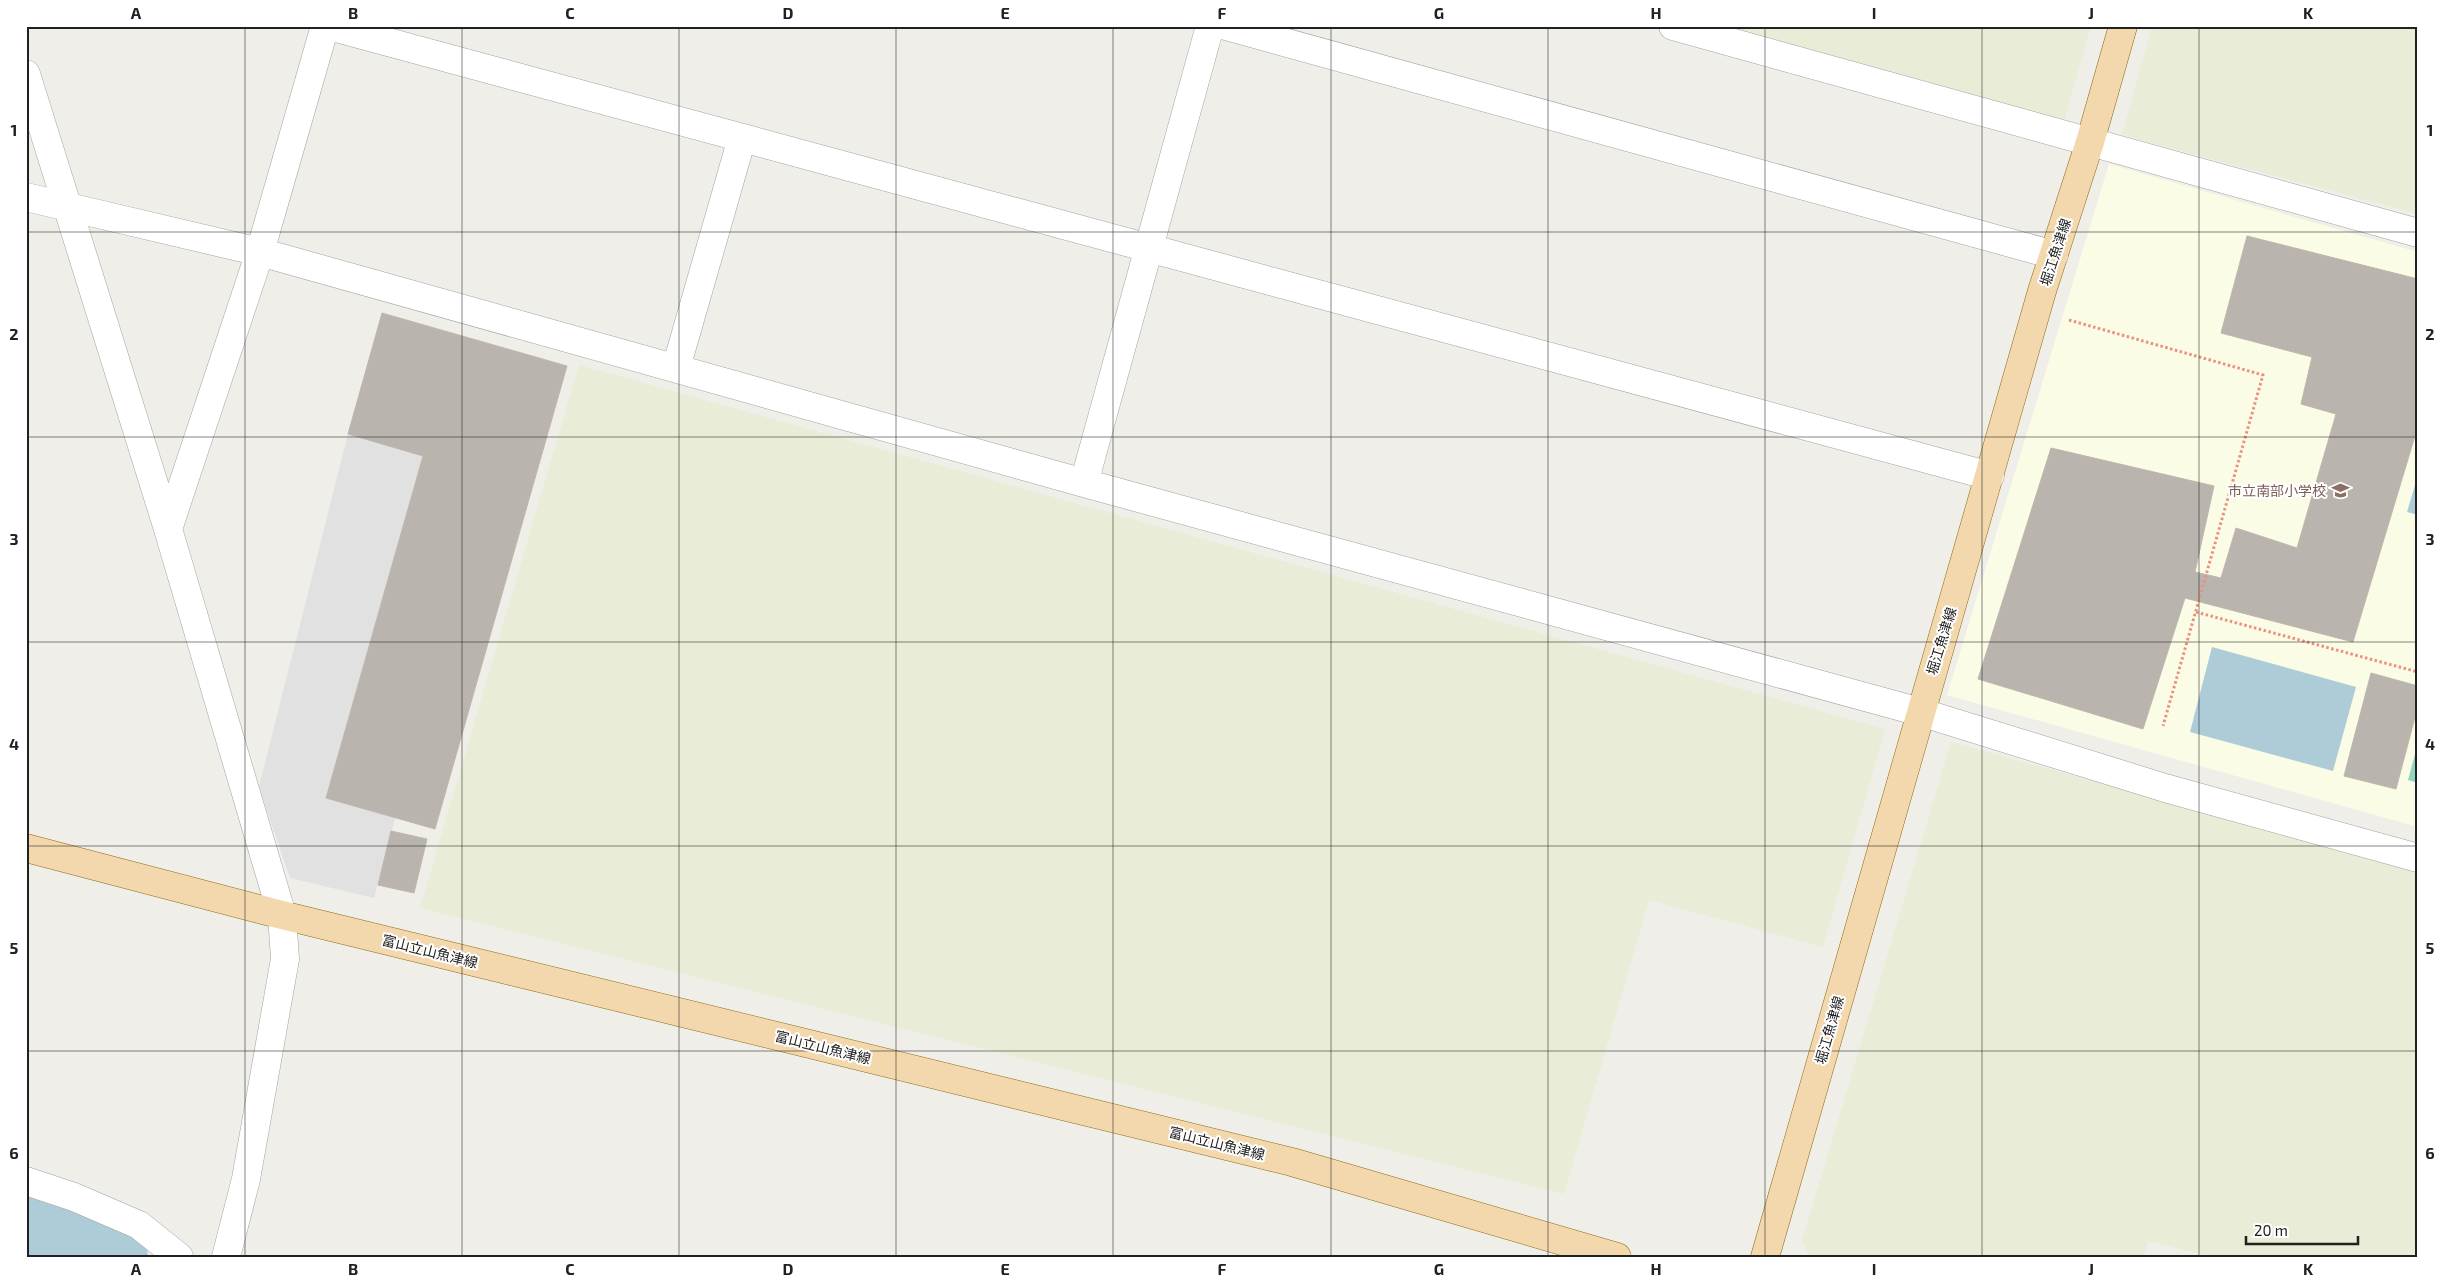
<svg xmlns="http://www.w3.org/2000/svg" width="2444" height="1283" viewBox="0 0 2444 1283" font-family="'Exo 2','Noto Sans JP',sans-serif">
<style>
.education{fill:#fbfce6}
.farmland{fill:#e9ecd6}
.pitch{fill:#90d6bf}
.parking{fill:#e1e1e1}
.water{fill:#aeccd8}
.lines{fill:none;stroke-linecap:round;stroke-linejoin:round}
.river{stroke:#aeccd8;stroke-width:68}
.building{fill:#b9b4ae;stroke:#c0b6ac}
.minor-casing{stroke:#a2a2a2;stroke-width:29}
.major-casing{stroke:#8c6b11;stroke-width:29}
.path{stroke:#eb917f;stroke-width:3;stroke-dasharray:2.5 2.5;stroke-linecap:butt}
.minor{stroke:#fff;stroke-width:28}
.major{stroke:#f2d8ac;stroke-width:28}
.grid{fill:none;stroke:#212121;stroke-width:1;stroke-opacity:0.55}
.labels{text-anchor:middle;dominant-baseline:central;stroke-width:4;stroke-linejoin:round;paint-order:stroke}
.street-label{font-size:14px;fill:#212121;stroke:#fff}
.education-label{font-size:14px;fill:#785e54;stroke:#fff;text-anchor:end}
.neatline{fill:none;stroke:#212121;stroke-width:2}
.grid-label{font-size:16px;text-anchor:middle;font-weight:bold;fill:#212121}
</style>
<rect width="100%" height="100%" fill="#f0eee9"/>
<path class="education" d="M2109 164 2418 252V827L1947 695Z"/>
<path class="farmland" d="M1724 26H2091L2063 124Z
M2152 26H2418V214L2122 135Z
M579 365 1885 729 1823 947 1649 900 1564 1194 420 908Z
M1951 742 2418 871V1257H2214L2148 1241 2144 1257H1810L1802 1241Z"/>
<path class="pitch" d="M2418 743V783L2408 780Z"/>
<path class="parking" d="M348 434 423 456 326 797 395 818 374 898 290 878 259 787Z"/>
<path class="water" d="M2418 475V515L2407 512Z
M2212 647 2356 687 2333 771 2190 732Z"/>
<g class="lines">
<path class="river" d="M26 1225 114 1257"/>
</g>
<path class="building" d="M2247 236 2418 279V426L2353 642 2185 598 2143 729 1978 679 2051 448 2214 486 2195 572 2221 578 2236 528 2297 548 2336 414 2301 404 2312 357 2221 333Z
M382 313 567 366 435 829 326 798 423 456 348 434Z
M2371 673 2418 686V706L2396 789 2344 776Z
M391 831 427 839 414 893 378 885Z"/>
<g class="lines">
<defs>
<path id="minor" d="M329 26 1990 476
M1226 26 2054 255
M1673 26 2418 233
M26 74 168 529 282 915 285 959 246 1179 226 1257
M26 197 260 252 1084 483 1920 712 2165 788 2418 858
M676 368 742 138
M1084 483 1210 26
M168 529 260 252 325 26
M26 1181 74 1197 139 1225 179 1257"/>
<path id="major" d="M26 848 282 915 1292 1162 1617 1257
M1765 1257 2042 291 2090 142 2123 26"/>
</defs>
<use href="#minor" class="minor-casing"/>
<use href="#major" class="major-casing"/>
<path class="path" d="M2069 320 2263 375 2163 726
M2196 612 2418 672"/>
<use href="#minor" class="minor"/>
<use href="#major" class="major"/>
</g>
<path class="grid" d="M245 26V1257M462 26V1257M679 26V1257M896 26V1257M1113 26V1257M1331 26V1257M1548 26V1257M1765 26V1257M1982 26V1257M2199 26V1257M26 232H2418M26 437H2418M26 642H2418M26 846H2418M26 1051H2418"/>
<defs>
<symbol id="school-bare" viewBox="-9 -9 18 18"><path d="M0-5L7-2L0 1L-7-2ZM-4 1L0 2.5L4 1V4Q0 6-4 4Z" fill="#8d6e63" stroke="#fff" stroke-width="2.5" paint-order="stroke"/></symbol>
</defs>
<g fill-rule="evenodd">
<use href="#school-bare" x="2328" y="478" width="25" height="25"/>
</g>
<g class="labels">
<g class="street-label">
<text transform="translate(2055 252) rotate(-72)">堀江魚津線</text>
<text transform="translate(1941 641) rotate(-73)">堀江魚津線</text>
<text transform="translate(430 951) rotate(14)">富山立山魚津線</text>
<text transform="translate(1829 1030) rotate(-74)">堀江魚津線</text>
<text transform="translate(823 1047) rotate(14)">富山立山魚津線</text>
<text transform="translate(1217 1143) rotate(14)">富山立山魚津線</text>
</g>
<g class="education-label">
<text x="2326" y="490">市立南部小学校</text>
</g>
</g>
<rect width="2444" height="1283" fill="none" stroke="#ffffff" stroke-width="55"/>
<path d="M2246 1236v8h112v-8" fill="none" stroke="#212121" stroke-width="2.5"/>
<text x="2254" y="1236" font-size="15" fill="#212121" stroke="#ffffff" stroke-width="4" paint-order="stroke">20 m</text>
<rect x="28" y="28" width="2388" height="1228" class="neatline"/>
<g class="grid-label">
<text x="136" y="19">A</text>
<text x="353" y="19">B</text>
<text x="570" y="19">C</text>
<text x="788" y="19">D</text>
<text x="1005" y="19">E</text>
<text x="1222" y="19">F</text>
<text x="1439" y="19">G</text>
<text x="1656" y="19">H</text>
<text x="1874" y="19">I</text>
<text x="2091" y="19">J</text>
<text x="2308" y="19">K</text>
<text x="14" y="136">1</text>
<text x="2430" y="136">1</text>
<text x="14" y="340">2</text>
<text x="2430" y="340">2</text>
<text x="14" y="545">3</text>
<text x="2430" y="545">3</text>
<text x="14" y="750">4</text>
<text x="2430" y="750">4</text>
<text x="14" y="954">5</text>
<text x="2430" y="954">5</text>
<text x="14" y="1159">6</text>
<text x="2430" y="1159">6</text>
<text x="136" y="1275">A</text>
<text x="353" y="1275">B</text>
<text x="570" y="1275">C</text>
<text x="788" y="1275">D</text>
<text x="1005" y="1275">E</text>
<text x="1222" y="1275">F</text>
<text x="1439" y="1275">G</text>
<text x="1656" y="1275">H</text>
<text x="1874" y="1275">I</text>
<text x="2091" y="1275">J</text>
<text x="2308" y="1275">K</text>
</g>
</svg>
